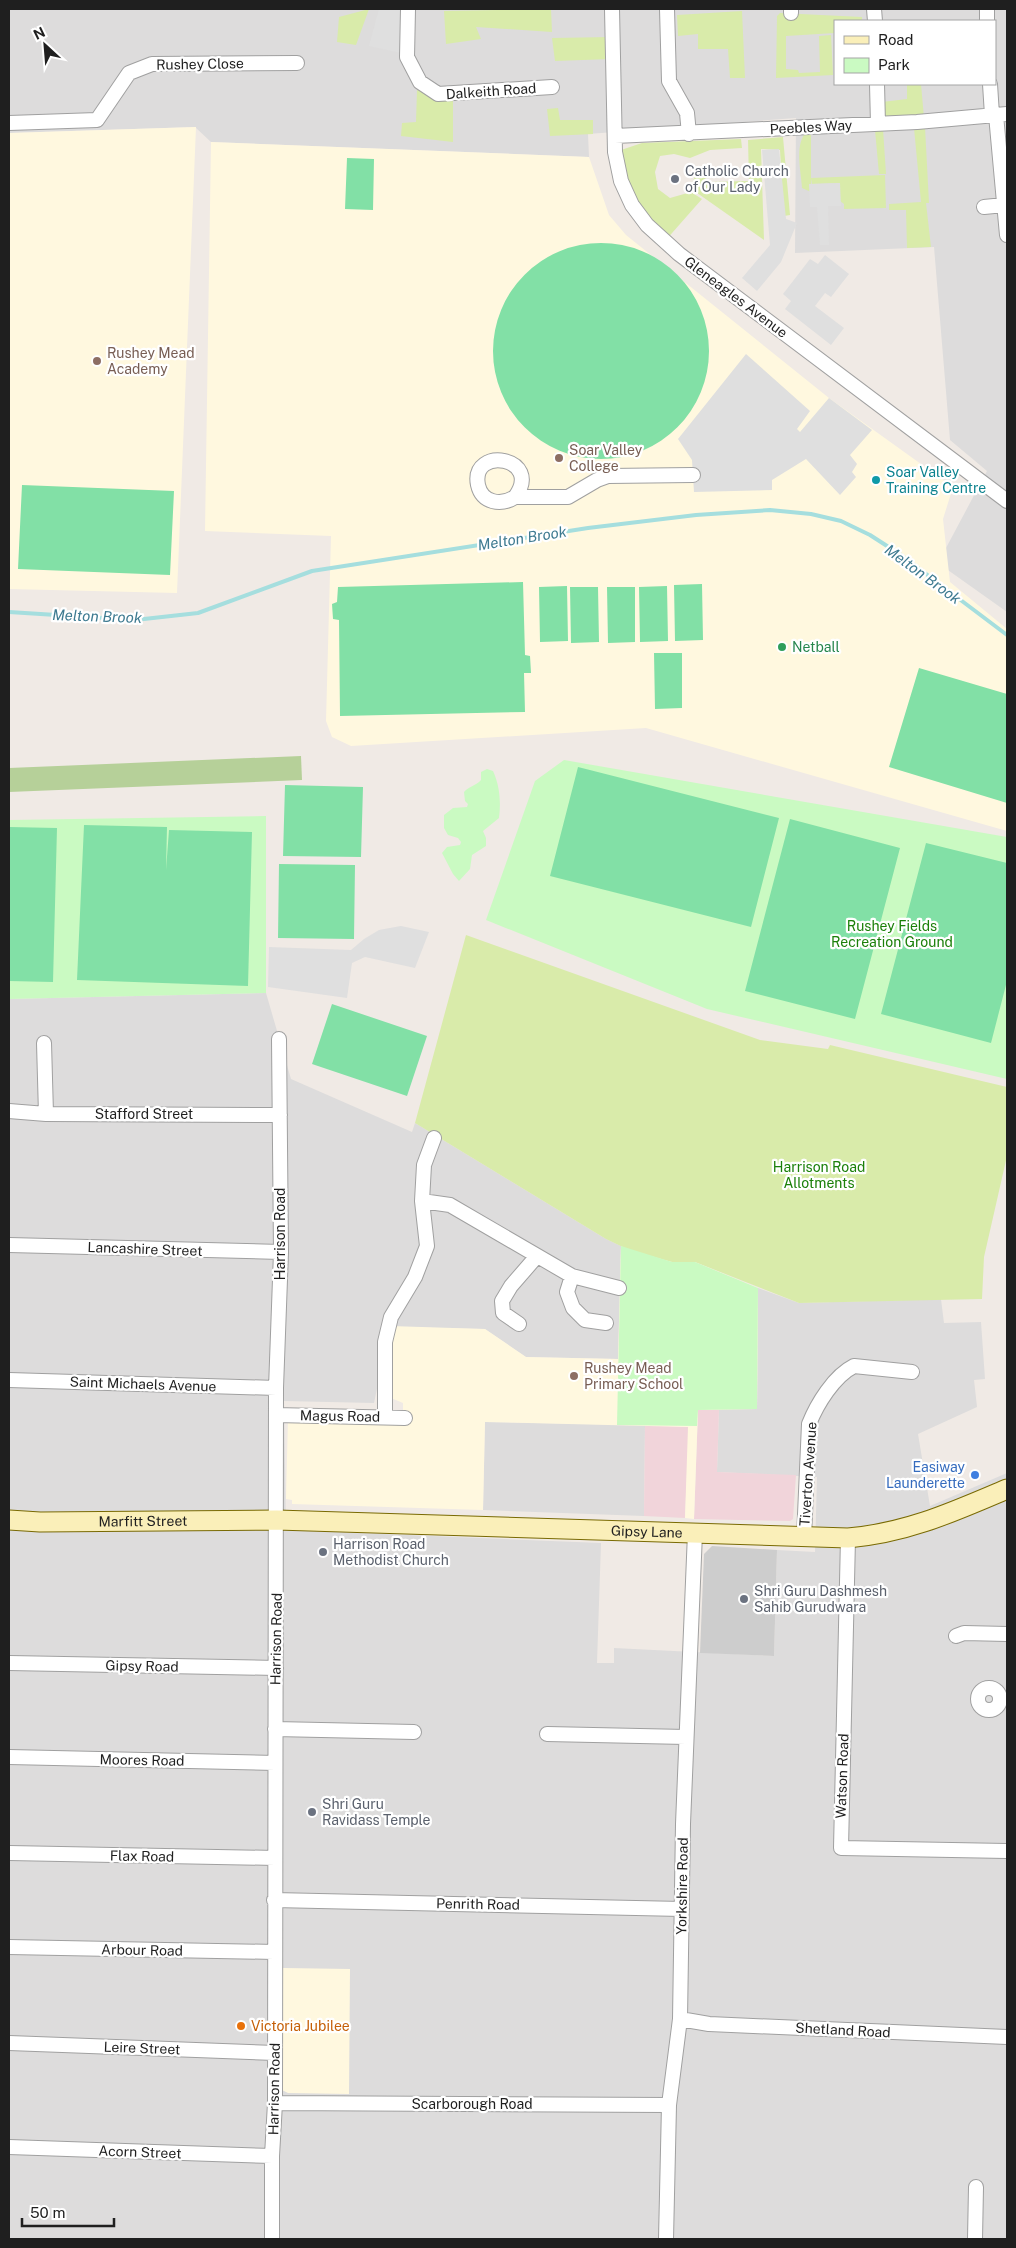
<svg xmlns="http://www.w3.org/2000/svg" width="1016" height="2248" viewBox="0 0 1016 2248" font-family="'Public Sans',sans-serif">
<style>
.residential{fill:#dddcdc;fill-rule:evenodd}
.commercial{fill:#f1d4da}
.education{fill:#fff8df}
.religious{fill:#cdcdcd}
.grass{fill:#d9ebaa}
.forest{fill:#b6d099}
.park{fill:#cafac2}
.pitch{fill:#82e0a6}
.parking{fill:#dfdfdf}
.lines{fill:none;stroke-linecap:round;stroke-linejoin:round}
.stream{stroke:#a5dede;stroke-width:4}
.street-casing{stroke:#a0a0a0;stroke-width:16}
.secondary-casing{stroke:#796a03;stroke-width:21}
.street{stroke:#fff;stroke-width:14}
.secondary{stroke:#faefb9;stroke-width:19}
.worship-dot{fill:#6b7280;stroke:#fff;stroke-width:2}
.education-dot{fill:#8d6e63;stroke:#fff;stroke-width:2}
.culture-dot{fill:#0f9aa8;stroke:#fff;stroke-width:2}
.leisure-dot{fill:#2e9e5b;stroke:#fff;stroke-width:2}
.shop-dot{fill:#3f7fe0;stroke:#fff;stroke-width:2}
.food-dot{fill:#e8710a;stroke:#fff;stroke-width:2}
.labels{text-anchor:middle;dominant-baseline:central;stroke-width:4.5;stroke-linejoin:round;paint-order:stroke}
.street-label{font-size:14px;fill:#1f1f1f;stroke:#fff}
.worship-label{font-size:14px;fill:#5b616d;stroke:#fff;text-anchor:start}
.education-label{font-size:14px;fill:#785e54;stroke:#fff;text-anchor:start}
.culture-label{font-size:14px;fill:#0d838f;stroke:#fff;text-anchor:start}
.leisure-label{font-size:14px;fill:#27864d;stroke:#fff;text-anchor:start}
.park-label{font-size:14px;fill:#1b800a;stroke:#fff}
.shop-label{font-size:14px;fill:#366cbe;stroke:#fff;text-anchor:end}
.food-label{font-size:14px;fill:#c56008;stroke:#fff;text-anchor:start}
.water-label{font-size:15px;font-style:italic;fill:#3f7b91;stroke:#fff}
</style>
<rect width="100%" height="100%" fill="#f0eae5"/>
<path class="residential" d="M9 9H1007V612L938 563 987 471 950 440 934 247 795 253 796 118 588 134 589 157 211 142 195 127 9 133ZM835 21H995V84H835Z
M266 993 291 1079 412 1132 415 1123 606 1239 621 1246 619 1359 526 1357 485 1329 390 1327 374 1403 284 1401 286 1530 601 1543 597 1663H614V1648L774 1656 777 1550 815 1552 817 1477 717 1472 719 1409H757L758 1288 799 1303 941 1299 944 1323 981 1322 985 1379 974 1380 977 1407 918 1434 930 1506 1007 1473V2239H9V999Z
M485 1422 645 1425 644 1516 483 1510Z"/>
<path class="commercial" d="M719 1409 717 1472 796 1475 793 1519 790 1521 694 1519 698 1410Z
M645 1425 689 1427 685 1518 644 1516Z"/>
<path class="education" d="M196 127 177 593 9 589V133Z
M211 142 589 157 609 215 626 235 829 398 953 487 943 519 950 582 1007 629V831L646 728 351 746 332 737 326 721 331 536 205 531Z
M621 1246 672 1262H695L758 1288 757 1409 698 1410 694 1519 685 1518 688 1427 485 1422 483 1510 292 1504V1500L286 1499 288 1418 403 1420V1403L391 1398 390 1326 485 1329 526 1357 618 1359Z
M283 1968 350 1969 349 2094 288 2093 282 2090Z"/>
<path class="religious" d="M712 1546 777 1550 774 1656 700 1653 704 1554Z"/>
<path class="grass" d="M369 9 356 45 337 42 339 17Z
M551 9 552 32 476 27 481 39 446 44 444 11Z
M742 11 745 78H730L728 49H698V34L678 36 677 15Z
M780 13 862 17V21H835V33L786 36V69L798 70 799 73 820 72 819 36 831 35 833 75 776 78 777 16Z
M611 37V59L555 61 552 38Z
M907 84H921L924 118 884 119 882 102 907 99Z
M417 90 432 95H453V142L401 136 402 123 416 122Z
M558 108 560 120H593V134L550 136 547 109Z
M925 127 929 203H926L931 247 907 248 906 210H889V204L921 202 914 128Z
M883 129 886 174H879L875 130Z
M807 131 811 135V178L885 175 886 208 844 209V204L840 201 839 183 812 184 811 179V192L802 188C801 171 794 144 807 131Z
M783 137 790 215 784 216 780 150 761 149 764 240 690 188 699 167 704 169 707 182 749 181 748 140Z
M741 139 742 148 710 150 690 158 674 154 660 156 655 172 658 189 670 198 691 192 702 199 665 241 632 205 615 152 642 143Z
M466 935 760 1040 828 1049 830 1045 1007 1087V1156L984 1257 982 1299 799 1303 695 1262H672L629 1250 606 1239 415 1123Z"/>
<path class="forest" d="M301 756 302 780 9 792V768Z"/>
<path class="park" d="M564 760 1007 837V1079L707 1009 486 920 535 781Z
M487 769 493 771C500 786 501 803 499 818L483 831 486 838V846L472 855 470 869 459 881 453 874 442 853 447 847 460 845 461 842 458 838 448 835 444 828V815L453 808 467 807 468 804 465 801 464 792C469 786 476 786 481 780V772Z
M266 816V993L9 999V820Z
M621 1246 672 1262H695L758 1288 757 1409 698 1410 697 1426 617 1425Z"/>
<path class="pitch" d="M347 158 374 159 373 210 345 209Z
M493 351a108 108 0 1 1 216 0a108 108 0 1 1-216 0Z
M22 485 174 491 170 575 18 569Z
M523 582 525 655 530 656 531 673H524L525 712 340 716 339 620 333 619 332 604 337 602 338 587Z
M702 584 703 640 675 641 674 585Z
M567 586 568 641 540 642 539 587Z
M667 586 668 641 640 642 639 587Z
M570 587H598L599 642 571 643Z
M607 587H635V642L608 643Z
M654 653H682V708L655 709Z
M919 668 1007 694V803L889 767Z
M578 767 779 818 751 927 550 876Z
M285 785 363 787 361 857 283 856Z
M790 819 900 848 855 1019 745 991Z
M84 825 167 827 166 870 169 830 252 832 248 986 77 980Z
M9 827 57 828 53 982 9 981Z
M926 843 1007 863V981L991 1043 881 1014Z
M279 864 355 865 354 939 278 938Z
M332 1004 427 1036 407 1096 312 1064Z"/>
<path class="parking" d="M379 9H405L401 53 369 46Z
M779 149 786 219 797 223 781 262 757 291 742 278 770 245 762 150Z
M840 183 841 206H828L829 245H820L817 207H810L809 184Z
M825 255 849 274 831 297 825 293 815 306 844 328 831 345 785 309 791 301 783 294 810 259 818 264Z
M746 354 810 411 797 429 800 432 829 398 872 430 850 455 857 464 852 472 856 477 840 495 806 459 772 480V490L694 492 692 460 678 439Z
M401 926 429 932 415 968 365 957 352 963 347 998 268 987 269 947 351 950 364 939 379 930Z
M979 1699a10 10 0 1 1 20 0a10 10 0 1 1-20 0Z"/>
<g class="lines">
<path class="stream" d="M9 612 135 620 198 613 312 571 588 528 696 515 770 510 811 514 841 521 870 535 901 555 1007 635"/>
<defs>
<path id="street" d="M408 9 407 57 420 82 438 94 552 87
M612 9 615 152 621 181 632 205 647 225 679 254 1007 501
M667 9 669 81 687 113 689 134
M874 9 875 21
M987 9V21
M791 13V9
M877 84 878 124
M990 84 992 115
M996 115 1007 235
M9 123 97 120 129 73 152 64 297 63
M615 136 917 122 1007 114
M984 207 1004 205
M515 497C544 457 470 445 478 485 482 503 501 506 515 497H568L597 480 608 476 693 475
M44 1043 46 1114
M9 1111 46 1114 280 1115
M422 1201 450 1205 572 1276 619 1288
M9 1245 281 1252
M572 1276 567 1292 573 1308 585 1320 606 1323
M519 1324 503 1313 502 1301 511 1286 537 1256
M9 1380 276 1388
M276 1415 405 1418
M385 1417V1342L391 1317 415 1277 427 1246 422 1201 424 1165 434 1138
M804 1537 809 1424C817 1404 834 1376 854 1366L912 1372
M848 1538 841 1848 1007 1851
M956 1636 964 1633 1007 1634
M9 1663 276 1668
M978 1699a11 11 0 1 1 22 0a11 11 0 1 1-22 0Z
M275 1729 414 1732
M547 1734 686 1737
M9 1757 275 1763
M9 1853 275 1858
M274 1900 682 1909
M9 1947 274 1952
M680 2019 709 2024 1007 2037
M9 2043 275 2053
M275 2103 669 2105
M9 2147 272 2156
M272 2239V2156L275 2103 276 1388 281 1252 279 1039
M666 2239 669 2105 680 2019 683 1824 695 1533
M975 2239 976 2187"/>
<g id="secondary">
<path id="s1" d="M9 1520 40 1522 277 1520 848 1538C907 1533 953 1512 1007 1489"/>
</g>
</defs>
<use href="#street" class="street-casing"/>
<use href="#secondary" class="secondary-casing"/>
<use href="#street" class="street"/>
<use href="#secondary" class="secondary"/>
</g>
<g class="worship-dot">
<circle cx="675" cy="179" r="5"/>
<circle cx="323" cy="1552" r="5"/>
<circle cx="744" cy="1599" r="5"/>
<circle cx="312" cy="1812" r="5"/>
</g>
<g class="education-dot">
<circle cx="97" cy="361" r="5"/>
<circle cx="559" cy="458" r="5"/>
<circle cx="574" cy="1376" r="5"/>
</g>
<circle class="culture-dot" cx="876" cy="480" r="5"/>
<circle class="leisure-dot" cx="782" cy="647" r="5"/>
<circle class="shop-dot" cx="975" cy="1475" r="5"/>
<circle class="food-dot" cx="241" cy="2026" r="5"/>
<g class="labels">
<g class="street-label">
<text transform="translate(200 64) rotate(-1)">Rushey Close</text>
<text transform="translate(491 91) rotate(-4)">Dalkeith Road</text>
<text transform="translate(811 127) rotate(-3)">Peebles Way</text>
<text transform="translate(736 297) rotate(37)">Gleneagles Avenue</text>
<text x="144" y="1114">Stafford Street</text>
<text transform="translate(280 1234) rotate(-90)">Harrison Road</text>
<text transform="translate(145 1249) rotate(2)">Lancashire Street</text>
<text transform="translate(143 1384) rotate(2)">Saint Michaels Avenue</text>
<text transform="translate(340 1416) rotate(1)">Magus Road</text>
<text transform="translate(808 1474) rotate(-86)">Tiverton Avenue</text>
<text stroke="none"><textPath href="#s1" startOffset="134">Marfitt Street</textPath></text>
<text stroke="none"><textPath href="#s1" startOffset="638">Gipsy Lane</textPath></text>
<text transform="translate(276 1639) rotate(-89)">Harrison Road</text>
<text transform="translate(142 1666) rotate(1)">Gipsy Road</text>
<text transform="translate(142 1760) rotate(1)">Moores Road</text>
<text transform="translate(842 1776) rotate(-88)">Watson Road</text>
<text transform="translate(142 1856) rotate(1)">Flax Road</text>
<text transform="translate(682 1886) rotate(-89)">Yorkshire Road</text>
<text transform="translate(478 1904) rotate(1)">Penrith Road</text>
<text transform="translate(142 1950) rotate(1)">Arbour Road</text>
<text transform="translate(843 2030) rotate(3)">Shetland Road</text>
<text transform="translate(142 2048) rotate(2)">Leire Street</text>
<text transform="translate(274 2089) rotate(-89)">Harrison Road</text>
<text x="472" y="2104">Scarborough Road</text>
<text transform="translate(140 2152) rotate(2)">Acorn Street</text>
</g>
<g class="worship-label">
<text x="685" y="171">Catholic Church<tspan x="685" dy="16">of Our Lady</tspan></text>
<text x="333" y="1544">Harrison Road<tspan x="333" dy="16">Methodist Church</tspan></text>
<text x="754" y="1591">Shri Guru Dashmesh<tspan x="754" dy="16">Sahib Gurudwara</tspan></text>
<text x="322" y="1804">Shri Guru<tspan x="322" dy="16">Ravidass Temple</tspan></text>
</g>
<g class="education-label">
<text x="107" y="353">Rushey Mead<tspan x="107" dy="16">Academy</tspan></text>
<text x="569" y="450">Soar Valley<tspan x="569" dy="16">College</tspan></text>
<text x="584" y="1368">Rushey Mead<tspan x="584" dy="16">Primary School</tspan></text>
</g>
<g class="culture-label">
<text x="886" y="472">Soar Valley<tspan x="886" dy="16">Training Centre</tspan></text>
</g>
<g class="leisure-label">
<text x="792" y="647">Netball</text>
</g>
<g class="park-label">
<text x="892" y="926">Rushey Fields<tspan x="892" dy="16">Recreation Ground</tspan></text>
<text x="819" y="1167">Harrison Road<tspan x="819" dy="16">Allotments</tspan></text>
</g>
<g class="shop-label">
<text x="965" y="1467">Easiway<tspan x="965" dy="16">Launderette</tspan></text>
</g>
<g class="food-label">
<text x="251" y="2026">Victoria Jubilee</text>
</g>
<g class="water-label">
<text transform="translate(522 538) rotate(-9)">Melton Brook</text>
<text transform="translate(923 574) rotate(36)">Melton Brook</text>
<text transform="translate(97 616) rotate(2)">Melton Brook</text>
</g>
</g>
<rect width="1016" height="2248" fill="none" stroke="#1f1f1f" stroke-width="20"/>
<rect x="834" y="20" width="162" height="65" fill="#ffffff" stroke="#a5a5a5"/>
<rect x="844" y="36" width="25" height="8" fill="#faefb9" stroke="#a5a5a5"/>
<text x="878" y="45" font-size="15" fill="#1f1f1f">Road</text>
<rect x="844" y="58" width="25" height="15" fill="#cafac2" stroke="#a5a5a5"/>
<text x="878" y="70" font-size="15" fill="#1f1f1f">Park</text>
<g transform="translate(45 45) rotate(334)" stroke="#ffffff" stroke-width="4" paint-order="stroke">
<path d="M0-4L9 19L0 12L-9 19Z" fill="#1f1f1f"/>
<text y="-8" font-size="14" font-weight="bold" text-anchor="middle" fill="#1f1f1f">N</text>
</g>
<path d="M22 2218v8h92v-8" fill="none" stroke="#1f1f1f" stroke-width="2.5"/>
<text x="30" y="2218" font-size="15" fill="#1f1f1f" stroke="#ffffff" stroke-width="4" paint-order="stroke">50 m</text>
</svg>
